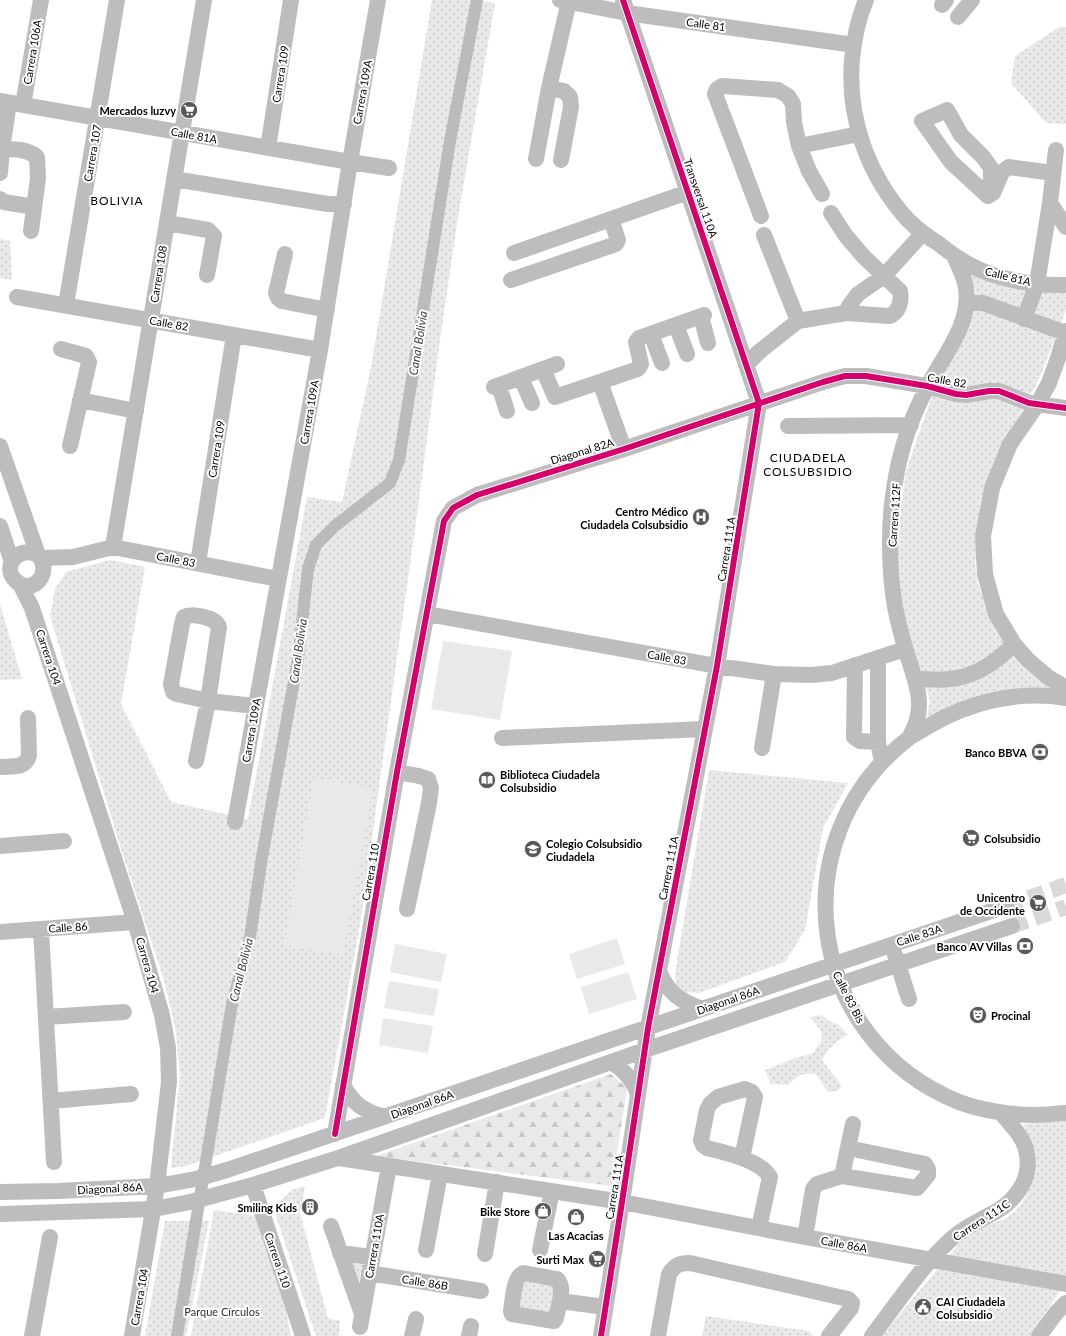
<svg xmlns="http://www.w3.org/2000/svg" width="1066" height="1336" viewBox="0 0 1066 1336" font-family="Lato,sans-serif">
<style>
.grass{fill:url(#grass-dots)}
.forest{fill:url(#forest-firs)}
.pitch{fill:#e9e9e9}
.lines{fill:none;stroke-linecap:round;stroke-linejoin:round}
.canal{stroke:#bbb;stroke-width:12}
.minor-tunnel{stroke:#d9d9d9;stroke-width:16;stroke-dasharray:16 8;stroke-linecap:butt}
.minor{stroke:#bdbdbd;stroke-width:16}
.cycleway-casing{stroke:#fff;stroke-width:8}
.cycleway{stroke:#d6006c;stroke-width:6}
.labels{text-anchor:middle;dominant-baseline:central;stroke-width:4;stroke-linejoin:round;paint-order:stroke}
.street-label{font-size:11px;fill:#000;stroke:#fff}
.poi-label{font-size:11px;font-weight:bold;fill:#000;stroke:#fff;text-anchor:end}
.park-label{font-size:11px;fill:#2e2e2e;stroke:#fff}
.neighbourhood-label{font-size:12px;letter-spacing:1px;fill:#000;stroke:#fff}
.water-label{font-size:12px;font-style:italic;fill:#3f3f3f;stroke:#fff}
</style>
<defs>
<pattern id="grass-dots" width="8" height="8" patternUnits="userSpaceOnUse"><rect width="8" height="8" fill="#e9e9e9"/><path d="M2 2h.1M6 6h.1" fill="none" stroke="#c6c6c6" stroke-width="1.8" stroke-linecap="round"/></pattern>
<pattern id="forest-firs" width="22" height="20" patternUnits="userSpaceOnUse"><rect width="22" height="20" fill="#e9e9e9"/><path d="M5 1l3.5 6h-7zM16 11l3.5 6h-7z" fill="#c6c6c6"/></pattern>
</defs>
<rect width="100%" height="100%" fill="#fff"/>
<path class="grass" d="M432 0H477L495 3 458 217 440 340 419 500 360 924 325 1118 186 1166 171 1168 180 1076 176 1032 164 980 122 852 50 616 55 589 66 572 110 560 145 567 121 704 171 802 248 819 307 497 342 502 371 367Z
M1059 27H1066V123L1065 124 1046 123 1011 83 1015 56Z
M0 239 10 241 12 280 0 278Z
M971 274C1004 285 1031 294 1066 292V310L1040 377 995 461 984 489 980 505 975 565 978 584 990 613 1062 692 926 722 930 700 923 678 913 650 903 612 897 555 900 514 906 471 918 436 931 399 946 371 974 307 975 291Z
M0 604 22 679 0 680Z
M709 770 848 783 823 828 805 930 785 962 699 993 684 992 676 985 675 973Z
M821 1015 829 1021 838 1024 848 1035C835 1041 829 1048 822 1060L840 1083 841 1088 836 1091 828 1092 816 1074C801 1073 799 1075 788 1085L771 1084 765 1070 798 1057 813 1053 822 1040 821 1030 810 1017Z
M1066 1121V1282L1030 1336H881L966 1236C980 1226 1000 1223 1013 1213 1031 1197 1039 1167 1032 1144 1030 1137 1026 1131 1023 1124Z
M305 1186 300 1213 328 1318 340 1321 339 1336H316L276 1216 279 1202 292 1190Z
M214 1210 258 1216 284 1298 291 1336H191Z
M165 1221H209L186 1336H145Z
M351 1260 366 1263 362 1287Z
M519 1279 560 1285 553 1320 512 1313Z
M706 1316 809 1331 813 1336H702Z"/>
<path class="forest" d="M611 1074 627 1088 612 1186 376 1156Z"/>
<path class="pitch" d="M443 641 512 651 500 720 431 709Z
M314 778 373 788 343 955 284 945Z
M617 938 625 964 577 979 569 954Z
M395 944 447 954 441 982 390 972Z
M628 972 637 999 589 1014 581 987Z
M389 981 439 989 434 1016 384 1008Z
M383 1018 433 1026 428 1053 379 1045Z"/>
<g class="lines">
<path class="canal" d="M177 1336 232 1004 250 937 262 857 298 659 308 569 316 545 335 526 390 483 399 460 450 141 477 0"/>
<path class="minor-tunnel" d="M1006 906 1066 885
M1012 926 1066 907"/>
<path class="minor" d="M560 0 627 13 854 45
M866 0C858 19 854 39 852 59 847 118 868 176 908 220 917 229 928 237 939 244 949 252 960 260 972 266 998 280 1036 286 1066 285
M942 5 946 0
M958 17 972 0
M549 88 564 91 570 97 571 107 561 160
M0 101 350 162 389 168
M23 105 41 0
M799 146 859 134
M268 148 291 0
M2 149C15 149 27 149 37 157L38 178 31 231
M536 159 549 88 569 1
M0 173 2 149 9 103
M174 179 328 204H344
M988 196 991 178V168L983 157 961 135 947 110 922 121 951 162 988 196 993 193 1002 172 1009 167 1053 173
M0 199 4 202 34 207
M1050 203 1066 227
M761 216 715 94 717 89 722 86 778 90 788 96 793 104 794 122 799 146 809 171 822 194
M167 223 208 230 214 236 207 275
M764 235 798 321
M514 253 688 192
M285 254 276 293 278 298 282 301 327 310
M511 280 616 244 618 240 611 219
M17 297 320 350
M66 305 117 0
M966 306 973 303H983L1065 333
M846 313 849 306 858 294 884 276 923 233
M701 316 708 343
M1024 319 1037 284 1050 203 1056 150
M676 325 687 354
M1066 331 1058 358 1049 383 1037 405 1010 444 992 488 983 536 985 574 996 614 1014 644 1028 660 1048 677 1066 688
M651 334 662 363
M61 349 86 356 89 362 70 446
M746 365 760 351 798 321 846 313 889 316C899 313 902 301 900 291L864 257 846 236 831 213
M543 369 555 397 638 369 641 364 636 342 639 338 704 315
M521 378 532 403
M600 382 624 449
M499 386 507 411
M494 387 557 364
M80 400 136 411
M788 426 911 425
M0 446 38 555C53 571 34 596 17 582 0 568 18 544 38 555
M0 526 12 562
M113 547 204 0
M41 558 73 557 113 547 278 579
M198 563 234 335
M20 584 32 608 135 922 162 1015 168 1048 169 1082 157 1186 132 1336
M427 614 717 666 774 674 812 675 832 673 905 649
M878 658V742L882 762
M855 665 854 737 860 741 878 742
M915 678C958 684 983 675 1014 644
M1066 698C1018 690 968 702 927 727 921 731 914 734 909 738 778 838 806 1041 959 1102 980 1110 1010 1115 1033 1115 1044 1115 1055 1114 1066 1113
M502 738 704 729
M909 738C928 707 916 683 906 651 902 637 898 622 895 607 889 572 888 525 894 489 899 454 911 417 928 386 943 356 971 325 966 289 965 277 958 266 954 255
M762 748 774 674
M196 761 208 701 219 627C216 617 192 613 184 617L182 624 171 684 173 692 177 694 208 701 256 706
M0 767C12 766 26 769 29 755L28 718
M397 772 419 776 428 779 431 788 429 803 407 909
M235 822 320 350 350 162 378 0
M0 846 64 841
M41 929 54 1162
M0 932 135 922
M895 955 909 999
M659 971C668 993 680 1001 702 1009
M46 1017 124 1012
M611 1062C624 1070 633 1079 638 1094
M343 1085C353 1104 364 1111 384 1117
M51 1101 131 1094
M335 1134 397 772 444 521 453 508 477 495 624 449 823 382 845 376H866L927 386 956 394 966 395 989 391H999L1029 403 1066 408
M339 1158 622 1202 805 1237 1066 1284
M742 1158 755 1097 752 1092 745 1089 718 1097 710 1104 707 1110 701 1140 703 1145 707 1148C726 1153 760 1160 770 1177L759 1228
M842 1176 853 1124
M253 1185 303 1336
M0 1192 58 1191 157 1186 196 1179 227 1170 1006 906
M0 1214 154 1209 190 1202 253 1185 338 1158 645 1050 1012 926
M331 1226 361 1311
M805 1237 813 1189 817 1184 842 1176 917 1188 928 1175V1169L925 1164 848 1148
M426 1250 440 1174
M540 1250 552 1191
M340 1253 372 1257
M485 1254 497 1182
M369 1273 481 1291
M524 1273 557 1279C566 1288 558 1307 556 1318L554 1321 512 1314 511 1311C513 1301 513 1276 524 1273Z
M560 1301 605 1307
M360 1327 389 1166
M32 1336 50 1237
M412 1336 416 1319
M469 1336 471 1326
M601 1336 622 1202 648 1028 717 666 759 403 623 0
M658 1336 669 1274C675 1265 679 1263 690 1263L848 1299 852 1303 851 1308 829 1336
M872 1336C895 1306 919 1270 946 1244 960 1229 979 1221 997 1211 1018 1198 1033 1176 1026 1150 1023 1136 1010 1124 1001 1113
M1039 1336 1056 1313 1066 1303"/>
<defs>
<path id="cycleway" d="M335 1134 397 772 444 521 453 508 477 495 624 449 823 382 845 376H866L927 386 956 394 966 395 989 391H999L1029 403 1066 408
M601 1336 622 1202 648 1028 717 666 759 403 623 0"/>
</defs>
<use href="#cycleway" class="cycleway-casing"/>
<use href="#cycleway" class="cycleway"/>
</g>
<defs>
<symbol id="supermarket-disc" viewBox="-11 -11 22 22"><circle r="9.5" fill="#595959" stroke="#fff"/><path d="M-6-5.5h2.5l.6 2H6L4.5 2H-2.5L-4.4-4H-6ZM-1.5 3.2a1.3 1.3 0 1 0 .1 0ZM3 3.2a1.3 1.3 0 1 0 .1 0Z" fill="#fff"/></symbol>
<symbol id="hospital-disc" viewBox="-11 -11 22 22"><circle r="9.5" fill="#595959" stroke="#fff"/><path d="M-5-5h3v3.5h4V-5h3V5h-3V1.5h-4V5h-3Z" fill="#fff"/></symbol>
<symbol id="bank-disc" viewBox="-11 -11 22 22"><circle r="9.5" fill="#595959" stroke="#fff"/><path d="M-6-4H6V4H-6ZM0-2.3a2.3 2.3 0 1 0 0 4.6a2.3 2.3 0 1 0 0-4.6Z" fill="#fff"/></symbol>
<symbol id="library-disc" viewBox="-11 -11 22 22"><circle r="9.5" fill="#595959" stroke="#fff"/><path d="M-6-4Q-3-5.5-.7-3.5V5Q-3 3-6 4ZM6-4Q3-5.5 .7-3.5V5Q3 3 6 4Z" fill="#fff"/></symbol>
<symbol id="school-disc" viewBox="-11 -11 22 22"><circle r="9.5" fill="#595959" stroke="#fff"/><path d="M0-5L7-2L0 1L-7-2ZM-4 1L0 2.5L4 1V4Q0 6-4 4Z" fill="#fff"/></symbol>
<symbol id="theatre-disc" viewBox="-11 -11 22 22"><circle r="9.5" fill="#595959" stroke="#fff"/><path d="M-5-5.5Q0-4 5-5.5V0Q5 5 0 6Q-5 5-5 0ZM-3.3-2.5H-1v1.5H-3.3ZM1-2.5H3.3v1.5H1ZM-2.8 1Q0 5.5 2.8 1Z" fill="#fff"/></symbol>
<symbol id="building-disc" viewBox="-11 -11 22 22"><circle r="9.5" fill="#595959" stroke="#fff"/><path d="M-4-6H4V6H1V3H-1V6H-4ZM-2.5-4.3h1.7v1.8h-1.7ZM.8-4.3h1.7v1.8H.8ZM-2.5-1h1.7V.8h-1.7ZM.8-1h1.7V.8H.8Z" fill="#fff"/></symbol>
<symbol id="shop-disc" viewBox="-11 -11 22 22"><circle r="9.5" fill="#595959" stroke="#fff"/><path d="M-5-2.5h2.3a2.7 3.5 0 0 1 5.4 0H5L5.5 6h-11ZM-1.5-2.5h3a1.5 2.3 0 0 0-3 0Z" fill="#fff"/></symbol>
<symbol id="civic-disc" viewBox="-11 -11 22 22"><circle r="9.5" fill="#595959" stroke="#fff"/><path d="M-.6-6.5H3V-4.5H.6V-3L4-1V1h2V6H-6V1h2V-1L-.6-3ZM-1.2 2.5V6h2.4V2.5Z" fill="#fff"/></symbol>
</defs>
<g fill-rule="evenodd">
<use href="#supermarket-disc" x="179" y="100" width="20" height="20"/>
<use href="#hospital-disc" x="691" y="507" width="20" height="20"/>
<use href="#bank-disc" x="1030" y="742" width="20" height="20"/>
<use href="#library-disc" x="477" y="770" width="20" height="20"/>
<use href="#supermarket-disc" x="961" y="828" width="20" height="20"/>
<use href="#school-disc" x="523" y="839" width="20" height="20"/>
<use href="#supermarket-disc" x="1028" y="893" width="20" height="20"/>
<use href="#bank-disc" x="1015" y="936" width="20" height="20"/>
<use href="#theatre-disc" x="968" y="1005" width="20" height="20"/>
<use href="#building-disc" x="300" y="1197" width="20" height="20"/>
<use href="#shop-disc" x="533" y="1201" width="20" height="20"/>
<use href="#shop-disc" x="566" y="1207" width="20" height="20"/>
<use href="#supermarket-disc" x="587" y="1249" width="20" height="20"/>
<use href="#civic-disc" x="913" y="1297" width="20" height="20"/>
</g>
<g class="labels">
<g class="street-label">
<text transform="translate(706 24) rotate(8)">Calle 81</text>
<text transform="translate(32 52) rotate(-81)">Carrera 106A</text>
<text transform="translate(280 74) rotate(-81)">Carrera 109</text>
<text transform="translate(362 92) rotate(-80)">Carrera 109A</text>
<text transform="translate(194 135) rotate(10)">Calle 81A</text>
<text transform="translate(92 153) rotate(-80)">Carrera 107</text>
<text transform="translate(701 198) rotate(71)">Transversal 110A</text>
<text transform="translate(158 274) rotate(-81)">Carrera 108</text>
<text transform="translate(1008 276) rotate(14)">Calle 81A</text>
<text transform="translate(169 323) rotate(10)">Calle 82</text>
<text transform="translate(947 380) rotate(10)">Calle 82</text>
<text transform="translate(309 412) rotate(-80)">Carrera 109A</text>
<text transform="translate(216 449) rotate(-81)">Carrera 109</text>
<text transform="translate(582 451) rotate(-17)">Diagonal 82A</text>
<text transform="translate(894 515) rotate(-86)">Carrera 112F</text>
<text transform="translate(726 549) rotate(-81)">Carrera 111A</text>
<text transform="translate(176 559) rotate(11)">Calle 83</text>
<text transform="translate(49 657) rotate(72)">Carrera 104</text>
<text transform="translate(667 657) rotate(10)">Calle 83</text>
<text transform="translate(251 730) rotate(-80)">Carrera 109A</text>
<text transform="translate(668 868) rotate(-79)">Carrera 111A</text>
<text transform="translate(370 872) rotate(-80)">Carrera 110</text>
<text transform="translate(68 927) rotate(-4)">Calle 86</text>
<text transform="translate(919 935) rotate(-18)">Calle 83A</text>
<text transform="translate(148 965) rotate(74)">Carrera 104</text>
<text transform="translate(849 997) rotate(63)">Calle 83 Bis</text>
<text transform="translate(728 1000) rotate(-19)">Diagonal 86A</text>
<text transform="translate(422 1104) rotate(-19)">Diagonal 86A</text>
<text transform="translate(614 1187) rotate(-81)">Carrera 111A</text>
<text transform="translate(110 1188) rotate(-3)">Diagonal 86A</text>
<text transform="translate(981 1220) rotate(-33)">Carrera 111C</text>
<text transform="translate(844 1244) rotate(10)">Calle 86A</text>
<text transform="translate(374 1246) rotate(-80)">Carrera 110A</text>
<text transform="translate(278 1260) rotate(71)">Carrera 110</text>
<text transform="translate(425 1282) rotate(9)">Calle 86B</text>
<text transform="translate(139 1297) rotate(-80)">Carrera 104</text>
</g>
<g class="poi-label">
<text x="176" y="110">Mercados luzvy</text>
<text x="688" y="511">Centro Médico<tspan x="688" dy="13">Ciudadela Colsubsidio</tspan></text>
<text x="1027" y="752">Banco BBVA</text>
<text x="500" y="774" text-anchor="start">Biblioteca Ciudadela<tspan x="500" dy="13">Colsubsidio</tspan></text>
<text x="984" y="838" text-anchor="start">Colsubsidio</text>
<text x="546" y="843" text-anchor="start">Colegio Colsubsidio<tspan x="546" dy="13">Ciudadela</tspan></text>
<text x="1025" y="897">Unicentro<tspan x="1025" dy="13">de Occidente</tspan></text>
<text x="1012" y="946">Banco AV Villas</text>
<text x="991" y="1015" text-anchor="start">Procinal</text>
<text x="297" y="1207">Smiling Kids</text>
<text x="530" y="1211">Bike Store</text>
<text x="576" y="1235" text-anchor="middle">Las Acacias</text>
<text x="584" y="1259">Surti Max</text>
<text x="936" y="1301" text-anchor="start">CAI Ciudadela<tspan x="936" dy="13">Colsubsidio</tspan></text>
</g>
<g class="park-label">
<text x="222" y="1311">Parque Círculos</text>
</g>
<g class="neighbourhood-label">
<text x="117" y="200">BOLIVIA</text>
<text x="808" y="457">CIUDADELA<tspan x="808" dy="14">COLSUBSIDIO</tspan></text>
</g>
<g class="water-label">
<text transform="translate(418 343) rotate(-81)">Canal Bolivia</text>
<text transform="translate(298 651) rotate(-82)">Canal Bolivia</text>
<text transform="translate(241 970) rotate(-76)">Canal Bolivia</text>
</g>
</g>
</svg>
